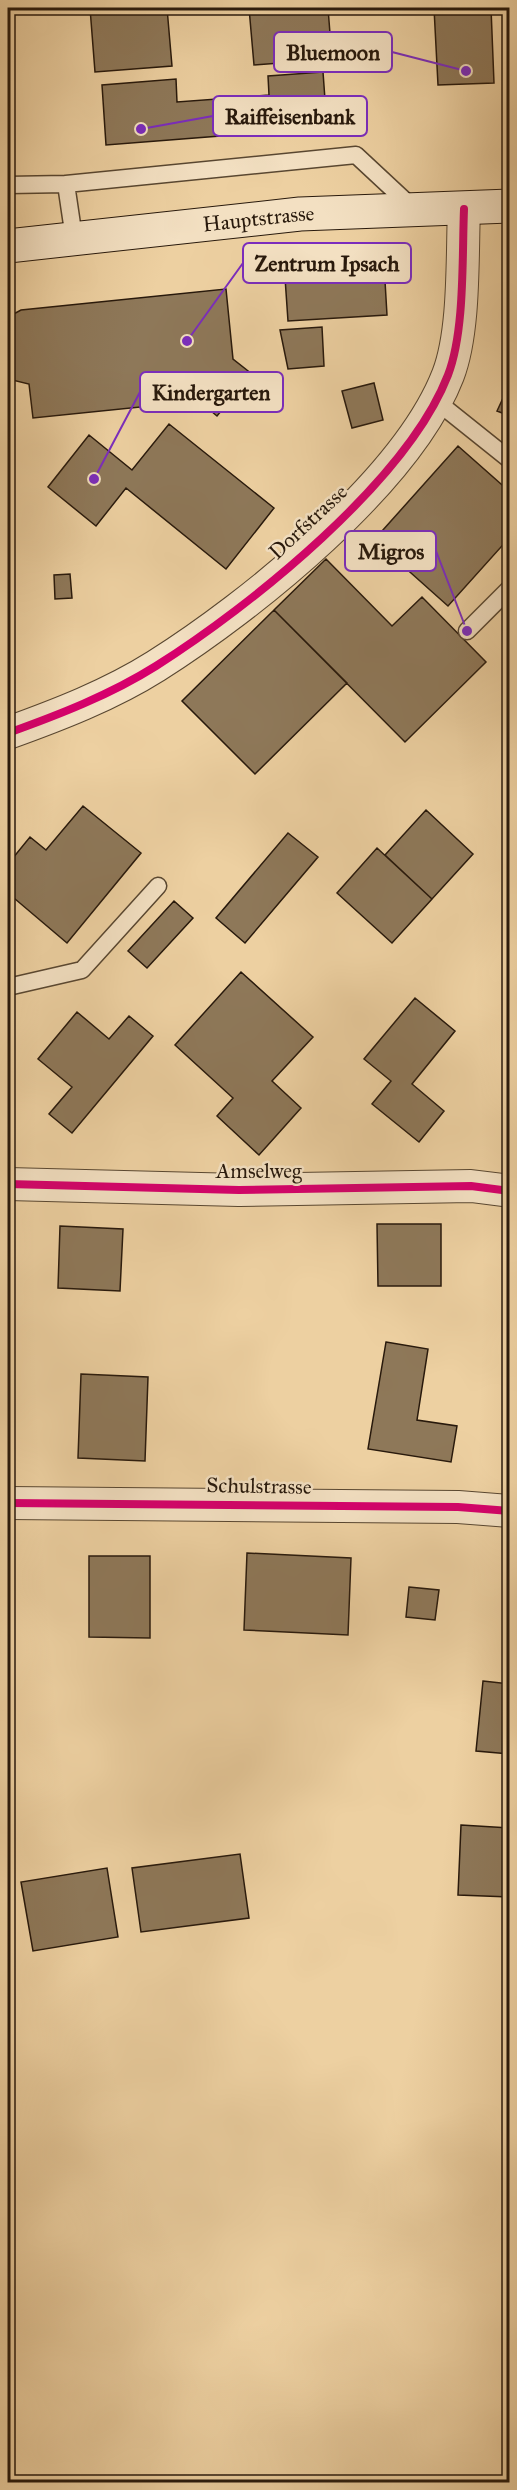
<svg xmlns="http://www.w3.org/2000/svg" width="517" height="2490" viewBox="0 0 517 2490" font-family="'IM FELL Great Primer',serif">
<style>
.building{fill:#8e7859;stroke:#28190c;stroke-width:1.5}
.lines{fill:none;stroke-linecap:round;stroke-linejoin:round}
.lane-casing{stroke:#594731;stroke-width:19}
.street-casing{stroke:#594731;stroke-width:34}
.secondary-casing{stroke:#28190c;stroke-width:35}
.lane{stroke:#f3e0c2;stroke-width:16}
.street{stroke:#f3e0c2;stroke-width:32}
.secondary{stroke:#f3e0c2;stroke-width:33}
.cycleway-casing{stroke:#f3e0c2;stroke-width:11}
.cycleway{stroke:#d6006c;stroke-width:8}
.labels{text-anchor:middle;dominant-baseline:central;stroke-width:5;stroke-linejoin:round;paint-order:stroke}
.street-label{font-size:21px;fill:#28190c;stroke:#f3e0c2}
.leader{fill:none;stroke:#7b2cbf;stroke-width:2}
.callout-dot{fill:#7b2cbf;stroke:#f3e0c2;stroke-width:2}
.callout{fill:#f3e0c2;stroke:#7b2cbf;stroke-width:2}
.callout-label{font-size:22px;text-anchor:middle;font-weight:bold;fill:#28190c}
</style>
<rect width="100%" height="100%" fill="#edd0a1"/>
<filter id="stains"><feTurbulence type="fractalNoise" baseFrequency=".00333" numOctaves="4"/><feColorMatrix values="0 0 0 0 .2 0 0 0 0 .09 0 0 0 0 .02 0 0 0 .5 -.17"/></filter>
<radialGradient id="worn" r=".72"><stop offset=".6" stop-color="#630" stop-opacity="0"/><stop offset="1" stop-color="#630" stop-opacity=".3"/></radialGradient>
<path class="building" d="M90 8H167L172 66 95 72Z
M249 8H328L332 59 254 65Z
M434 8H491L494 83 438 85Z
M323 72 327 127 220 136 217 99 269 95 268 76Z
M176 79 177 102 217 99 220 136 106 145 102 85Z
M350 260 351 283 385 281 387 315 288 321 284 263Z
M226 289 233 359 252 374 217 416 199 401 33 418 29 384 8 379V317L21 310Z
M322 327 324 366 288 369 280 330Z
M374 383 383 420 352 428 342 391Z
M510 383V416L497 411Z
M169 424 274 508 226 569 126 488 96 526 48 487 89 435 132 470Z
M458 446 510 492V537L448 606 374 540Z
M326 559 392 626 422 597 486 662 405 742 274 610Z
M70 574 72 598 55 599 54 575Z
M274 610 347 683 255 774 182 701Z
M83 806 141 853 67 943 8 893V864L30 837 46 850Z
M426 810 473 854 432 899 385 855Z
M288 833 318 857 245 943 216 918Z
M377 848 432 899 392 943 337 893Z
M174 901 193 918 147 968 128 951Z
M241 972 313 1037 272 1081 301 1108 259 1155 217 1116 233 1098 175 1045Z
M415 998 455 1031 412 1084 444 1111 419 1142 372 1104 391 1081 364 1059Z
M77 1012 109 1039 129 1016 153 1036 72 1133 49 1114 72 1087 38 1059Z
M377 1224H441V1286H378Z
M60 1226 123 1229 120 1291 58 1288Z
M386 1342 428 1349 417 1420 457 1426 451 1462 368 1449Z
M81 1374 148 1377 145 1461 78 1458Z
M247 1553 351 1558 348 1635 244 1630Z
M89 1556H150V1638L89 1637Z
M409 1587 439 1590 435 1620 406 1617Z
M483 1681 510 1684V1754L476 1751Z
M461 1825 510 1828V1897L458 1895Z
M240 1854 249 1918 141 1932 132 1868Z
M107 1868 118 1937 33 1951 21 1882Z"/>
<g class="lines">
<defs>
<path id="lane" d="M8 185 66 184
M74 238 66 184 356 155 414 209
M435 400 510 460
M467 631 510 588
M8 987 82 970 158 886"/>
<path id="street" d="M8 733C58 715 110 695 156 666 251 606 407 481 448 375 465 331 462 257 464 209
M8 1184 239 1190 471 1186 510 1191
M8 1503 458 1507 510 1511"/>
<g id="secondary">
<path id="s1" d="M8 246 300 214 510 206"/>
</g>
</defs>
<use href="#lane" class="lane-casing"/>
<use href="#street" class="street-casing"/>
<use href="#secondary" class="secondary-casing"/>
<use href="#lane" class="lane"/>
<use href="#street" class="street"/>
<use href="#secondary" class="secondary"/>
<defs>
<path id="cycleway" d="M8 733C58 715 110 695 156 666 251 606 407 481 448 375 465 331 462 257 464 209
M8 1184 239 1190 471 1186 510 1191
M8 1503 458 1507 510 1511"/>
</defs>
<use href="#cycleway" class="cycleway-casing"/>
<use href="#cycleway" class="cycleway"/>
</g>
<g class="labels">
<g class="street-label">
<text stroke="none"><textPath href="#s1" startOffset="252">Hauptstrasse</textPath></text>
<text transform="translate(308 522) rotate(-43)">Dorfstrasse</text>
<text x="259" y="1171">Amselweg</text>
<text transform="translate(259 1486) rotate(1)">Schulstrasse</text>
</g>
</g>
<path class="leader" d="M466 71L392 52M141 129L213 116M187 341L243 263M94 479L140 392M467 631L436 551"/>
<g class="callout-dot">
<circle cx="466" cy="71" r="6"/>
<circle cx="141" cy="129" r="6"/>
<circle cx="187" cy="341" r="6"/>
<circle cx="94" cy="479" r="6"/>
<circle cx="467" cy="631" r="6"/>
</g>
<g class="callout">
<rect x="274" y="32" width="118" height="40" rx="6"/>
<rect x="213" y="96" width="154" height="40" rx="6"/>
<rect x="243" y="243" width="168" height="40" rx="6"/>
<rect x="140" y="372" width="143" height="40" rx="6"/>
<rect x="345" y="531" width="91" height="40" rx="6"/>
</g>
<g class="callout-label">
<text x="333" y="60">Bluemoon</text>
<text x="290" y="124">Raiffeisenbank</text>
<text x="327" y="271">Zentrum Ipsach</text>
<text x="211" y="400">Kindergarten</text>
<text x="391" y="559">Migros</text>
</g>
<rect width="517" height="2490" fill="none" stroke="#edd0a1" stroke-width="30"/>
<rect x="9" y="9" width="499" height="2472" fill="none" stroke="#28190c" stroke-width="3"/>
<rect x="15" y="15" width="487" height="2460" fill="none" stroke="#28190c" stroke-width="1.5"/>
<rect width="100%" height="100%" filter="url(#stains)"/>
<rect width="100%" height="100%" fill="url(#worn)"/>
</svg>
